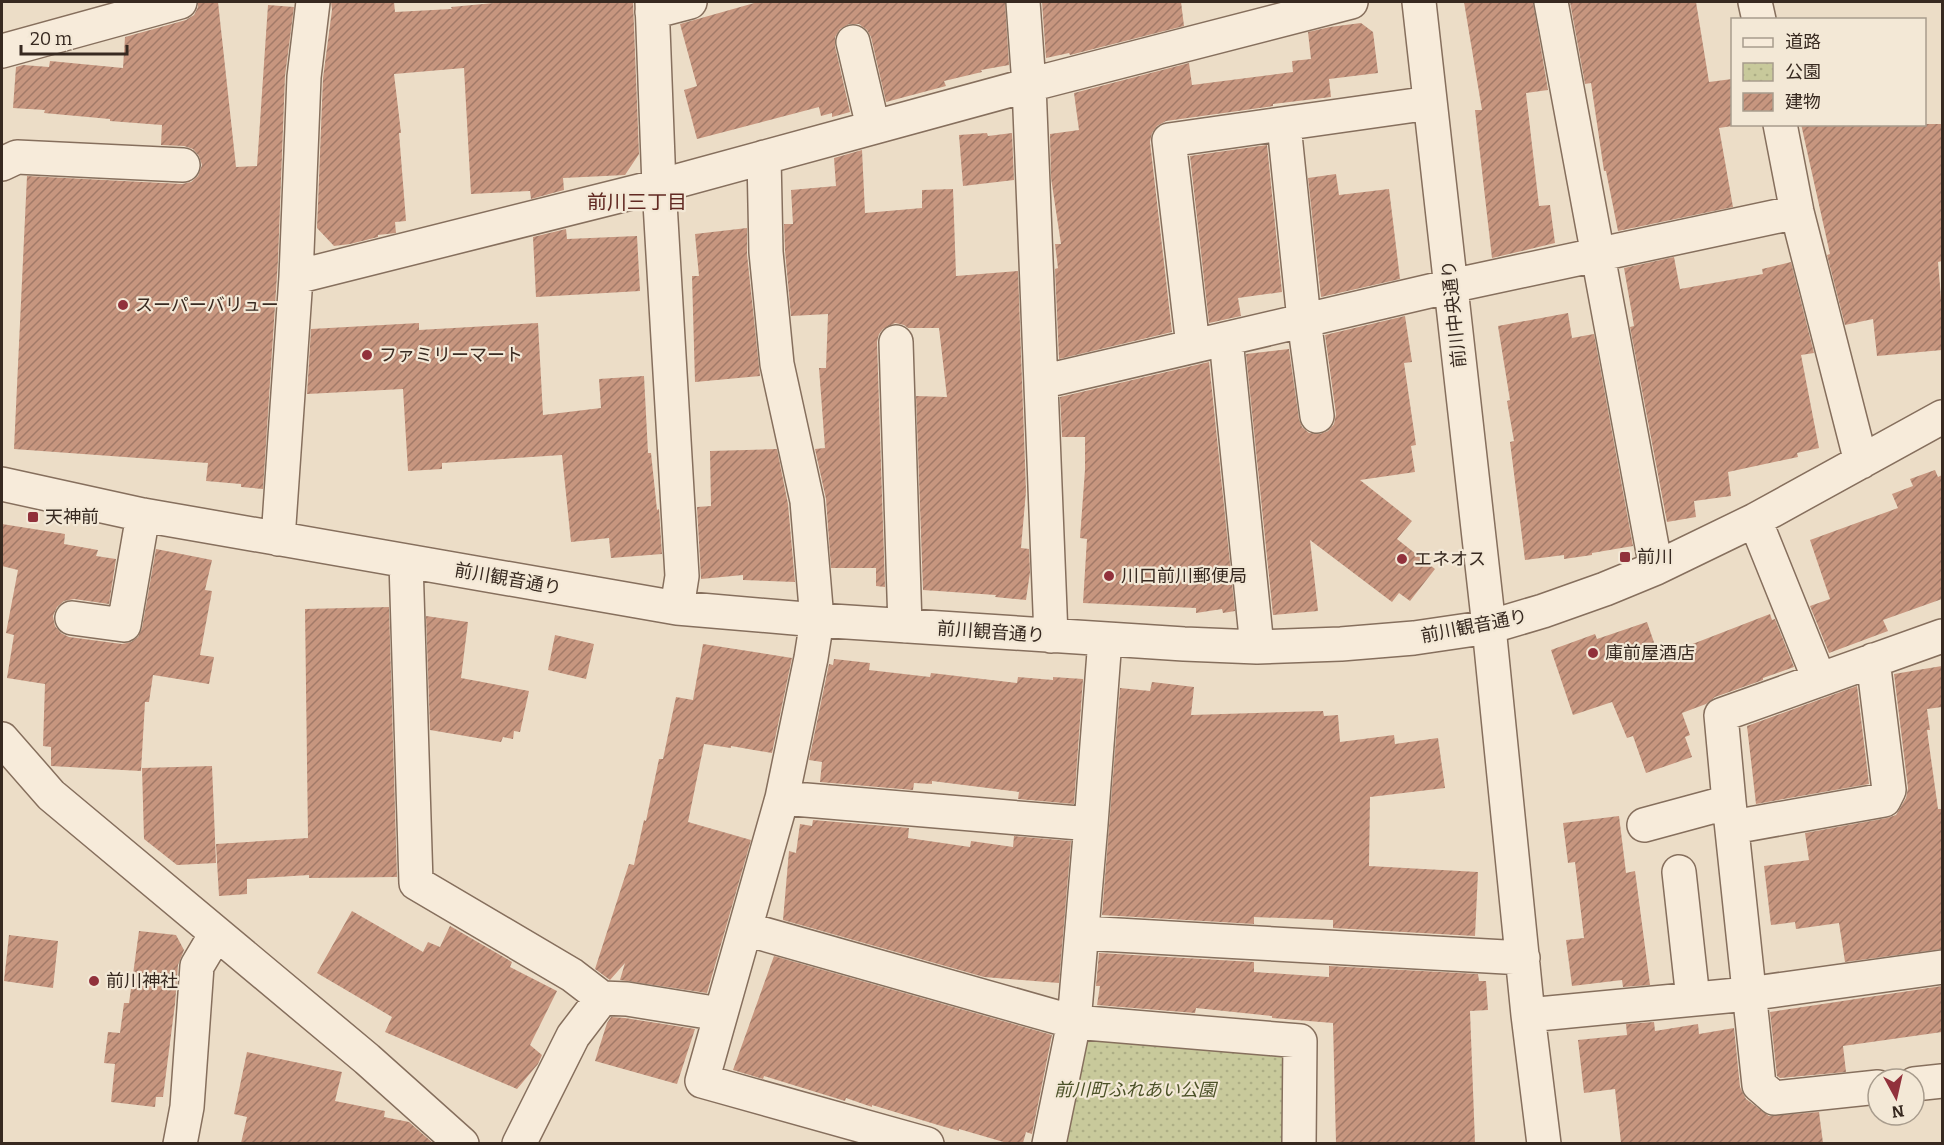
<svg xmlns="http://www.w3.org/2000/svg" width="1944" height="1145" viewBox="0 0 1944 1145" font-family="Bitter,'Noto Sans JP',serif">
<style>
.park{fill:url(#park-dots)}
.building{fill:url(#building-hatch)}
.lines{fill:none;stroke-linecap:round;stroke-linejoin:round}
.minor-casing{stroke:#866f5d;stroke-width:36}
.minor{stroke:#f7ebda;stroke-width:33}
.poi-dot{fill:#91313b;stroke:#f3e8d6;stroke-width:2}
.labels{text-anchor:middle;dominant-baseline:central;stroke-width:4.5;stroke-linejoin:round;paint-order:stroke}
.poi-label{font-size:18px;fill:#372920;stroke:#f3e8d6;text-anchor:start}
.street-label{font-size:18px;fill:#372920;stroke:#f3e8d6}
.park-label{font-size:18px;font-style:italic;fill:#4c5228;stroke:#f3e8d6}
.neighbourhood-label{font-size:20px;fill:#612922;stroke:#f3e8d6}
</style>
<defs>
<pattern id="park-dots" width="8" height="8" patternUnits="userSpaceOnUse" patternTransform="scale(1.5)"><rect width="8" height="8" fill="#c8c99b"/><path d="M2 2h.1M6 6h.1" fill="none" stroke="#acad85" stroke-width="1.8" stroke-linecap="round"/></pattern>
<pattern id="building-hatch" width="6" height="6" patternUnits="userSpaceOnUse" patternTransform="scale(1.5)"><rect width="6" height="6" fill="#c7967f"/><path d="M-1 1l2-2M0 6l6-6M5 7l2-2" fill="none" stroke="#a27a68"/></pattern>
</defs>
<rect width="100%" height="100%" fill="#ecddc7"/>
<path class="park" d="M1099 1033 1276 1049 1289 1065 1291 1143 1067 1144 1086 1042Z"/>
<path class="building" d="M198 2H218L236 167 257 166 268 5 294 7 285 76 278 260 263 489 241 487V484L206 481 208 463 14 449 27 176 182 184 191 182 198 176 202 165 199 156 193 149 184 146 161 145 162 125 110 121V119L44 113 45 110 13 108 16 67 23 65 49 67 50 61 123 68 125 37 186 20 194 15 198 7Z
M331 2H394L395 12 452 9 451 7 494 3V2H633L639 154 625 175 563 178 564 190 531 199 530 191 471 194 464 68 394 74 401 133H399L406 221 395 222 396 233 378 235V237L350 244 334 246 317 228 323 78 332 10Z
M758 2H1005L1009 65 981 70 982 72 944 81 946 86 886 102 871 37 867 30 859 24H849L840 29 835 37V46L850 112 832 117V113L821 116 819 107 697 139 684 90 697 86 680 24Z
M1042 2H1181L1184 26 1070 55 1069 53 1046 58Z
M1464 2H1533L1548 90 1526 93 1539 206 1550 205 1555 243 1492 258 1475 110H1482Z
M1570 2H1696L1709 82 1732 79V126L1719 128 1733 207 1618 231 1606 171H1604L1591 83 1585 84Z
M1361 23 1373 32 1378 73 1329 79 1331 97 1273 104V106L1166 121 1157 126 1152 133 1150 142 1172 332 1059 359 1055 269 1058 268 1055 244H1061L1051 178 1050 134 1079 130 1074 93 1189 63 1192 85 1293 72 1292 61 1311 59 1308 32 1330 27Z
M1801 124H1942V261L1938 262 1942 310V350L1877 356 1873 319 1845 325 1827 255 1830 254Z
M987 133 988 136 1012 133 1014 180 963 186 959 135Z
M1267 145 1282 292 1238 298 1241 316 1209 323 1190 156Z
M862 150 865 213 922 208V190L953 189 956 276 1018 271 1026 491 1021 548 1029 549 1030 572 1026 600 995 597 996 595 923 590 916 396 947 397 939 328H908L904 325 895 323 883 329 879 334 877 342 885 587 876 586V568H831L826 499 815 449 825 448 819 368H826L828 314 791 316 785 251 784 224H793L791 190 836 186 834 158Z
M1336 174 1339 195 1389 189 1400 279 1321 297 1308 178Z
M747 228V254L760 376 695 382 692 276H699L695 234Z
M566 229 567 239 637 236 640 291 536 297 533 237Z
M1674 257 1680 289 1763 274 1762 269 1791 262 1814 353 1801 355 1819 448 1797 453 1798 457 1728 472 1731 496 1694 501 1696 517 1667 522 1630 327 1634 326 1624 268Z
M1568 313 1572 338 1594 334 1633 546 1592 553V555L1564 559V555L1525 560 1510 442 1514 441 1507 401 1510 400 1498 326Z
M1405 316 1412 362 1404 363 1416 445 1411 446 1415 472 1360 480 1412 521 1397 539 1435 569 1410 601 1399 593 1392 602 1310 540 1318 611 1273 615 1246 354 1289 349 1299 419 1302 427 1309 433 1320 434 1328 431 1334 424 1336 414 1325 335Z
M419 323V330L538 323 543 415 601 408 599 379 644 376 648 453H651L657 510 659 509 662 554 611 558 609 538 571 542 562 455 442 463V469L408 471 403 389 307 394 311 329Z
M1209 362 1235 611 1223 613 1222 609 1196 613V608L1083 603 1087 539 1080 538 1085 470V437H1062L1060 397Z
M777 449 788 504 795 582 743 580V575L701 579 697 507 711 506 710 451Z
M1935 470 1938 477 1942 475V599L1883 620 1888 631 1829 653 1810 606 1830 599 1810 540 1898 508 1892 494 1913 486 1910 479Z
M2 524 65 534 64 544 98 550 96 556 116 559 109 604 74 599 64 601 57 607 53 616 55 626 61 633 69 637 122 644 131 642 138 637 142 628 156 549 212 560 205 590 212 591 200 655 214 657 209 684 153 675 149 702H145L141 771 51 766V747L43 746 45 684 7 678 14 635 6 633 18 570 2 566Z
M389 607 397 877 309 878V875L247 879V894L219 896 216 844 308 838 305 609Z
M1770 614 1772 620 1775 619 1794 667 1763 678V680L1715 697 1706 704 1682 713 1690 735 1685 737 1692 757 1646 773 1633 736 1627 738 1612 702 1573 715 1551 650 1595 634 1597 639 1647 622 1659 657Z
M426 616 468 622 461 678 529 691 520 732 514 731 513 739 503 737 501 742 430 730Z
M555 635 594 644 586 679 548 670Z
M703 644 792 658 772 753 731 746V748L704 744 688 822 751 840 707 993 620 980 625 963 610 980 595 969 629 864 634 865 644 820 646 821 659 759H663L676 697 693 700Z
M834 659 870 663 869 670 930 677 931 673 1017 683 1018 677 1053 680V677L1083 679 1074 804 1018 799 1019 792 932 781V784L914 783 913 790 820 782 822 762 809 760 829 664 833 665Z
M1942 666V707L1927 709 1930 730H1927L1938 809H1942V949L1845 962 1839 923 1796 929 1795 922 1771 925 1764 866 1809 860 1805 833 1887 818 1896 815 1906 798 1908 788 1894 674Z
M1152 682 1194 687 1191 715 1323 711 1324 716 1338 715 1340 742 1394 735 1395 744 1438 738 1445 788 1370 797 1369 866 1478 872 1475 936 1333 928V920L1254 917V924L1102 915 1120 688 1150 691Z
M1857 686 1869 784 1756 804 1747 726Z
M212 766 216 863 177 865 144 839 142 768Z
M1619 816 1626 873 1635 871 1650 985 1623 987 1622 980 1572 986 1566 940 1584 938 1575 862 1568 863 1563 823Z
M813 820 909 828 908 838 970 847 971 841 1013 847 1014 836 1071 841 1059 983 984 977 783 920 789 851 796 853 800 824 812 826Z
M352 911 423 952 428 942 440 947 450 926 512 962 510 967 557 991 530 1045 542 1055 538 1064 517 1089 385 1032 392 1017 317 973Z
M139 931 176 935 184 950 178 965 175 1004 163 1097H156L155 1107 111 1102 115 1064 104 1063 108 1032 120 1033 124 1003H129Z
M9 935 58 941 53 988 4 981Z
M1099 953 1254 962V972L1329 977V966L1478 974 1479 981H1486L1488 1010 1470 1011 1475 1143H1336L1333 1023 1272 1018V1016L1196 1008 1195 1013 1097 1005 1100 986H1096Z
M774 956 1052 1035 1032 1134 1026 1132 1023 1143H1007L959 1129V1131L938 1125 872 1105V1107L846 1098 845 1101 764 1076 763 1079 733 1070Z
M1942 986V1032L1843 1046 1846 1072 1780 1078 1777 1076 1770 1012Z
M611 1017 625 1018 695 1029 677 1084 595 1061 607 1023Z
M1654 1022 1655 1031 1698 1024 1699 1034 1734 1028 1740 1087 1746 1099 1769 1116 1819 1112 1823 1143H1621L1615 1089 1584 1093 1578 1040 1627 1035 1626 1024Z
M247 1052 342 1072 335 1101 385 1111 384 1117 409 1122 433 1143H241L247 1117 234 1114Z"/>
<g class="lines">
<defs>
<path id="minor" d="M652 2 659 186 682 576 677 608
M1023 2 1029 85 1051 636
M1419 2 1489 627 1528 1015 1544 1144
M1551 2 1656 568
M1755 2 1759 20
M652 12 690 2
M853 42 873 127
M2 51 180 2
M1780 124 1797 212 1861 462
M1284 125 1304 320 1317 416
M764 157 766 252 777 364 807 501 817 620 811 658 782 798 702 1081 927 1144
M2 164 17 157 183 165
M296 277 659 186 1029 85 1351 2
M1226 339 1257 647
M896 342 905 626
M1193 346 1169 140 1430 103
M1041 382 1451 286 1797 212
M2 484 143 515 677 608 817 620 1184 644 1257 647 1341 644 1414 638 1489 627 1543 611 1605 589 1656 568 1755 520 1942 417
M1755 520 1819 679
M278 539 296 277 304 77 313 2
M406 562 416 883 572 975 602 998
M72 618 124 625 143 515
M2 739 51 795 367 1059 462 1144
M782 798 1091 824
M1644 825 1729 802
M1733 827 1884 800 1889 790 1873 660
M1679 872 1693 999
M746 929 1074 1022 1300 1041 1299 1144
M1082 933 1523 958
M1528 1015 1748 994 1942 967
M1914 1084 1942 1081
M1878 1087 1774 1098 1759 1085 1729 802 1721 715 1942 636
M180 1144 187 1107 197 966 216 934
M519 1144 573 1036 602 998 627 999 720 1014
M1049 1144 1074 1022 1091 824 1105 639"/>
</defs>
<use href="#minor" class="minor-casing"/>
<use href="#minor" class="minor"/>
</g>
<g class="poi-dot">
<circle cx="123" cy="305" r="6"/>
<circle cx="367" cy="355" r="6"/>
<rect x="27" y="511" width="12" height="12" rx="3"/>
<rect x="1619" y="551" width="12" height="12" rx="3"/>
<circle cx="1402" cy="559" r="6"/>
<circle cx="1109" cy="576" r="6"/>
<circle cx="1593" cy="653" r="6"/>
<circle cx="94" cy="981" r="6"/>
</g>
<g class="labels">
<g class="poi-label">
<text x="135" y="305">スーパーバリュー</text>
<text x="379" y="355">ファミリーマート</text>
<text x="45" y="517">天神前</text>
<text x="1637" y="557">前川</text>
<text x="1414" y="559">エネオス</text>
<text x="1121" y="576">川口前川郵便局</text>
<text x="1605" y="653">庫前屋酒店</text>
<text x="106" y="981">前川神社</text>
</g>
<g class="street-label">
<text transform="translate(1454 314) rotate(-96)">前川中央通り</text>
<text transform="translate(508 579) rotate(10)">前川観音通り</text>
<text transform="translate(1474 626) rotate(-11)">前川観音通り</text>
<text transform="translate(991 632) rotate(4)">前川観音通り</text>
</g>
<g class="park-label">
<text x="1135" y="1090">前川町ふれあい公園</text>
</g>
<g class="neighbourhood-label">
<text x="637" y="202">前川三丁目</text>
</g>
</g>
<rect width="1944" height="1145" fill="none" stroke="#372920" stroke-width="6"/>
<rect x="1731" y="18" width="195" height="108" fill="#f3e8d6" stroke="#a89c8d" stroke-width="1.5"/>
<rect x="1743" y="38" width="30" height="9" fill="#f7ebda" stroke="#a89c8d" stroke-width="1.5"/>
<text x="1785" y="48" font-size="18" fill="#372920">道路</text>
<rect x="1743" y="63" width="30" height="18" fill="url(#park-dots)" stroke="#a89c8d" stroke-width="1.5"/>
<text x="1785" y="78" font-size="18" fill="#372920">公園</text>
<rect x="1743" y="93" width="30" height="18" fill="url(#building-hatch)" stroke="#a89c8d" stroke-width="1.5"/>
<text x="1785" y="108" font-size="18" fill="#372920">建物</text>
<g transform="translate(1896 1097) rotate(172)"><circle r="28" fill="#f3e8d6" stroke="#a89c8d" stroke-width="1.5"/>
<path d="M0-4.5L10 22L0 15L-10 22Z" fill="#91313b"/>
<text y="-9" font-size="16" font-weight="bold" text-anchor="middle" fill="#372920">N</text>
</g>
<path d="M21 45v9h106v-9" fill="none" stroke="#372920" stroke-width="3"/>
<text x="30" y="45" font-size="18" fill="#372920" stroke="#f3e8d6" stroke-width="4.5" paint-order="stroke">20 m</text>
</svg>
